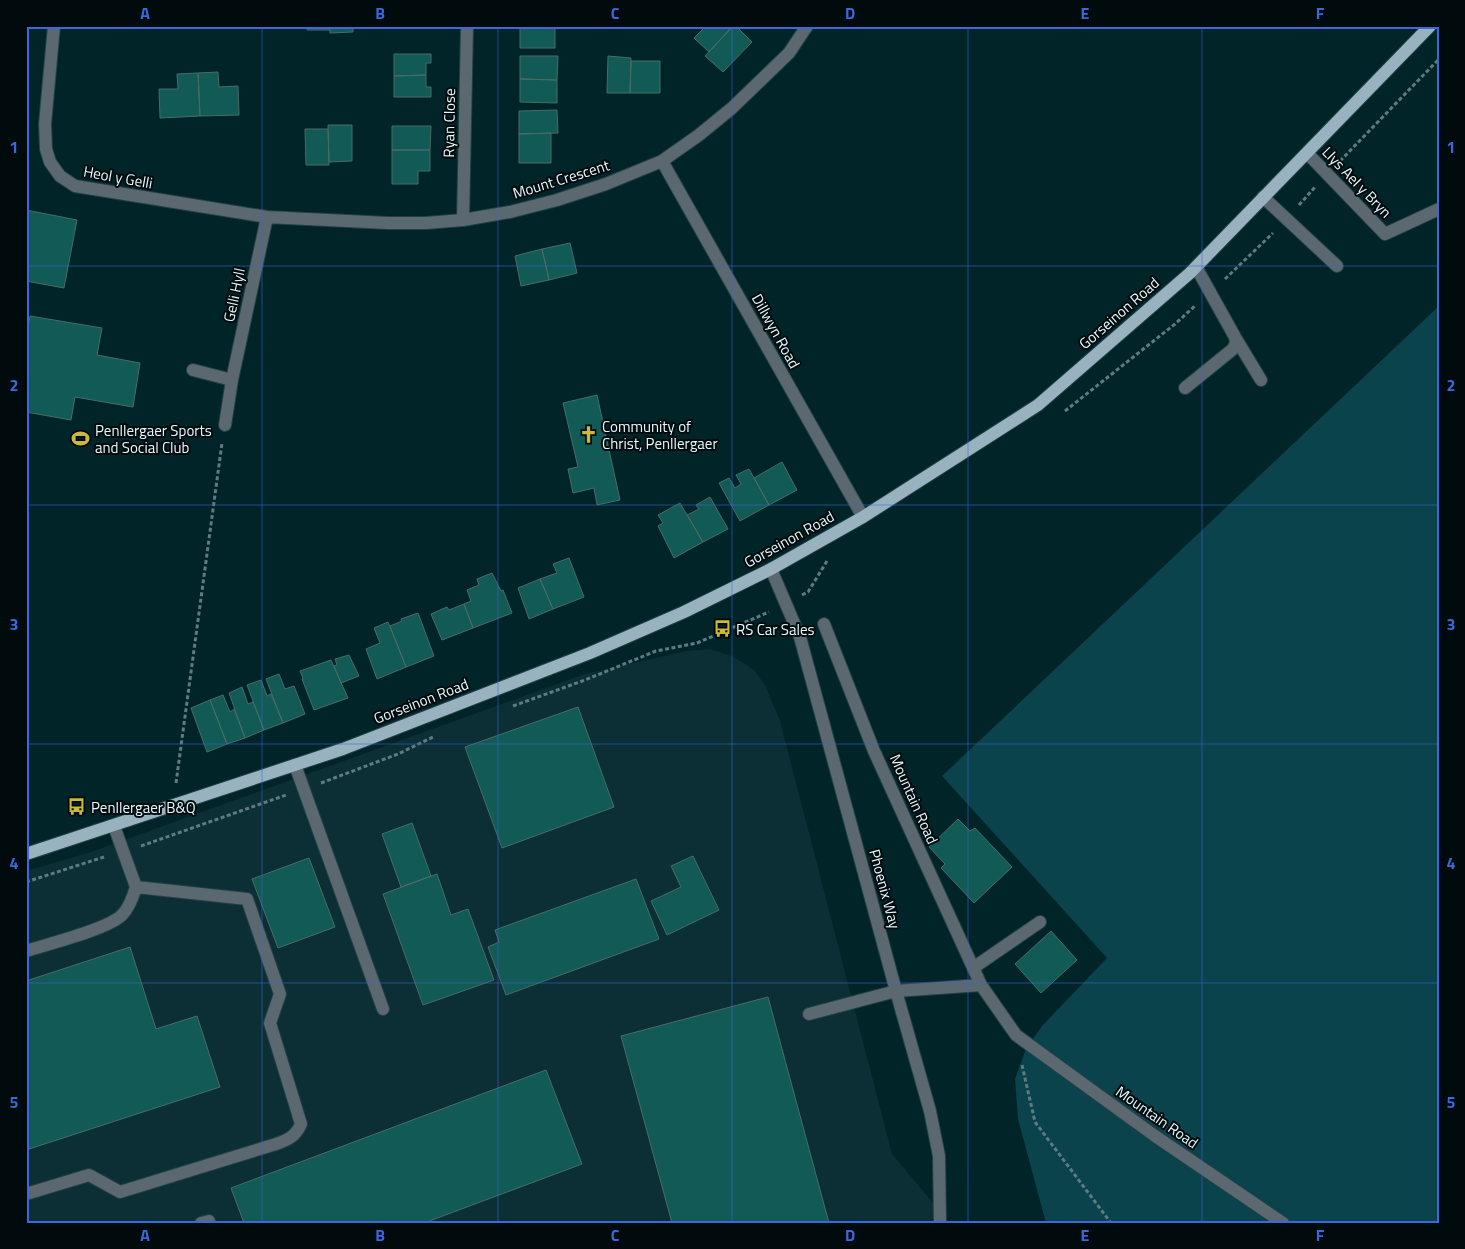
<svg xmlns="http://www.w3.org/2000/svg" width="1465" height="1249" viewBox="0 0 1465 1249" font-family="'Titillium Web',sans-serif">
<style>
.built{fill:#0c2f35}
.green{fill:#0a434c}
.building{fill:#125a55;stroke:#496c68}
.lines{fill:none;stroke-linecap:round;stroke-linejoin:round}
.minor-casing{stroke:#214247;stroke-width:14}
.major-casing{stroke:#214247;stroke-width:14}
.path{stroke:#5e7b7f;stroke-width:3;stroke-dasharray:4 2.5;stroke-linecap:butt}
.minor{stroke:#5c686f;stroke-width:12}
.major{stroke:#99b2c0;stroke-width:12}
.grid{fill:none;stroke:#3b68dd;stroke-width:1;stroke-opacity:0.55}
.labels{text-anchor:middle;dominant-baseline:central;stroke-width:4;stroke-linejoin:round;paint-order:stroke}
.street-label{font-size:15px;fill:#e6f9fc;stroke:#010b0d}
.poi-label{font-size:15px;fill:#e6f9fc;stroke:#010b0d;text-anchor:start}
.neatline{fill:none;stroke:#3b68dd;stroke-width:2}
.grid-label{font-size:16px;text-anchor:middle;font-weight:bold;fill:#3b68dd}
</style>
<rect width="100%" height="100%" fill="#012429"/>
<path class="built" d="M710 649 734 657 754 670 765 685 780 721 892 1154 950 1223H26V871L91 852 585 674 686 651Z"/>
<path class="green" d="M1439 306V1223H1046L1018 1119 1015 1079 1026 1049 1042 1026 1107 958 942 776Z"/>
<path class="building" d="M307 26H330V30H307Z
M330 26H353V32L330 33Z
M520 26H555V48H520Z
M706 26H733L709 52 694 38Z
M733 26H736L752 42 723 72 705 56Z
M394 54H431V63H426V75L394 76Z
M520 56H558L557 80 520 79Z
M608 56 631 58 630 93H607Z
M631 61H660V93H630Z
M218 72 219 87 238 86 239 115 200 116 198 73Z
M198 73 200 116 160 118 159 89H178L177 74Z
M426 75V87H431V97H394V76Z
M520 79 557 80V103L520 102Z
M557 110 558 133 519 134V111Z
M328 125H352V161L329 162Z
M392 126H431L430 150H392Z
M305 129H328L329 165H306Z
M551 133V163H519V134Z
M392 150H430V171H418V184H392Z
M26 210 77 220 64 288 26 281Z
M570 243 577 273 549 280 542 249Z
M542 249 549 280 521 286 515 256Z
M30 316 102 328 97 355 140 363 133 407 75 397 71 420 26 412V339Z
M597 395 620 500 597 505 594 488 573 493 568 469 578 467 563 403Z
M782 462 797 490 769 505 754 478Z
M749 469 769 505 740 521 719 483 729 478 735 488 741 484 736 475Z
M710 497 728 529 703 542 687 515 699 509 696 505Z
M680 503 703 542 674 558 658 526 663 523 658 515Z
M569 558 584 597 553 609 540 579 557 573 553 564Z
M492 573 501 591 503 590 512 613 473 628 464 604 471 601 467 590 479 585 477 579Z
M540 579 553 609 529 619 518 588Z
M464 604 473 628 442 640 431 614 447 607 449 610Z
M418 613 434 656 406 667 390 626 402 621 401 619Z
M388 622 406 667 377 679 366 649 380 643 374 628Z
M349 655 359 676 341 683 334 666 337 665 335 659Z
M331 660 348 698 314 710 302 679 303 678 300 671Z
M279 674 285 689 294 686 305 714 283 723 266 679Z
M261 680 267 696 271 694 283 723 264 730 247 685Z
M242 687 248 704 253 702 264 730 245 738 229 693Z
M223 695 230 712 234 709 245 738 227 744 210 700Z
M210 700 227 744 207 752 191 708Z
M578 707 614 807 502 848 465 747Z
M958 819 970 831 975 828 1012 867 974 903 941 868 945 864 929 847Z
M412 823 431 876 401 887 382 834Z
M693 856 719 910 667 935 651 901 681 887 671 866Z
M309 858 335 927 278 948 252 879Z
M437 874 451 915 468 909 494 980 423 1005 383 894Z
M636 879 659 939 506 995 488 947 499 942 495 930Z
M1051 931 1077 960 1041 993 1015 964Z
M130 947 156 1029 197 1016 220 1087 26 1150V981Z
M768 997 829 1223H672L621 1036Z
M546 1070 582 1164 424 1223H244L231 1188Z"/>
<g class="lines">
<defs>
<path id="minor" d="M54 26 45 124 46 149 50 162 60 176 75 186 267 217 388 223H426L463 220 510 212 557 200 606 184 662 161 699 135 732 108 789 53 807 26
M1307 153 1385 234 1439 209
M662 161 863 517
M1263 197 1337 266
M463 220 467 26
M1235 337 1261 380
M193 370 232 380
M1185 388 1233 349 1236 343 1235 337 1196 267
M225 425 232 380 267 217
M771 569 800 637 896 991 930 1111 939 1156 940 1223
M824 624 874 751 981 985 1016 1035 1155 1136 1283 1223
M295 765 383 1009
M26 951C48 944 108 929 122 915 129 908 133 897 136 887L114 826
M973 968 1040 922
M809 1014 896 991 981 985
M26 1194 89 1175 120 1192 276 1144C288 1140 296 1136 301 1124L270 1023 280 994 247 899 136 887
M201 1223 209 1221"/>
<path id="major" d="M26 854 343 749 590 653 684 612 771 569 863 517 1038 405 1190 273 1430 26"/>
</defs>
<use href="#minor" class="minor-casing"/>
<use href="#major" class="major-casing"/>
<path class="path" d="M1340 161 1439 59
M1299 205 1315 187
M1225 279 1273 233
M1065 411 1175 324 1196 305
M802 595 808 592 827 561
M513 706 585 680 656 651 697 643 769 612
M176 783 222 443
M321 783 398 754 433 737
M141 846 286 795
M26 882 104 857
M1022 1065 1035 1122 1111 1223"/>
<use href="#minor" class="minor"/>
<use href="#major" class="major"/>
</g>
<path class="grid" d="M262 26V1223M498 26V1223M732 26V1223M968 26V1223M1202 26V1223M26 266H1439M26 505H1439M26 744H1439M26 983H1439"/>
<defs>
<symbol id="church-bare" viewBox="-9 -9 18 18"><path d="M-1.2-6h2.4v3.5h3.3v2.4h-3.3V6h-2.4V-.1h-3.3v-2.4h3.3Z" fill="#ccb939" stroke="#010b0d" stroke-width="2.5" paint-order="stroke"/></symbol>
<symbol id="stadium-bare" viewBox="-9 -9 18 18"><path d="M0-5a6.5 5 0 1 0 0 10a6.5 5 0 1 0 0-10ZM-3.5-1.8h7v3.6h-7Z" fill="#ccb939" stroke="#010b0d" stroke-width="2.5" paint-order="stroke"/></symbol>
<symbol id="bus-bare" viewBox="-9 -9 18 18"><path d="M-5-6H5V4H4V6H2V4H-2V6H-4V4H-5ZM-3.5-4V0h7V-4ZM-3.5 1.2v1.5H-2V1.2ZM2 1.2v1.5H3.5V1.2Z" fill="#ccb939" stroke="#010b0d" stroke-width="2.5" paint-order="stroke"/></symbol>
</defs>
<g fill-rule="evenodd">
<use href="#church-bare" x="576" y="422" width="25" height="25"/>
<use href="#stadium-bare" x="68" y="426" width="25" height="25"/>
<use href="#bus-bare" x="710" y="616" width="25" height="25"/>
<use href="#bus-bare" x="64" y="794" width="25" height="25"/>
</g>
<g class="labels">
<g class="street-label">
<text transform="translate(449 123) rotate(-89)">Ryan Close</text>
<text transform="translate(118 177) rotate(10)">Heol y Gelli</text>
<text transform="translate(561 179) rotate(-17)">Mount Crescent</text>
<text transform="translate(1357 182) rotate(46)">Llys Ael y Bryn</text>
<text transform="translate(234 295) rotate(-78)">Gelli Hyll</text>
<text transform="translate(1119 313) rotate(-41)">Gorseinon Road</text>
<text transform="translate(776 331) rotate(61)">Dillwyn Road</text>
<text transform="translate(789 539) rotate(-29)">Gorseinon Road</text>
<text transform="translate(421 701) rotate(-21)">Gorseinon Road</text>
<text transform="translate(914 799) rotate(66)">Mountain Road</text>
<text transform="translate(885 889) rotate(75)">Phoenix Way</text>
<text transform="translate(1157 1117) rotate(35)">Mountain Road</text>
</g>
<g class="poi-label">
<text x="602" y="426">Community of<tspan x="602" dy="17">Christ, Penllergaer</tspan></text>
<text x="95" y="430">Penllergaer Sports<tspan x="95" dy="17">and Social Club</tspan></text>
<text x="736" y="629">RS Car Sales</text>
<text x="91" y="807">Penllergaer B&amp;Q</text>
</g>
</g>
<rect width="1465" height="1249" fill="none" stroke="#010b0d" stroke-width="55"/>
<rect x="28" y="28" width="1410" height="1194" class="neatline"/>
<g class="grid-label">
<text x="145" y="19">A</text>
<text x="380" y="19">B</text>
<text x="615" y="19">C</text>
<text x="850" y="19">D</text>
<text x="1085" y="19">E</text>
<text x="1320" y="19">F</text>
<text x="14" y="153">1</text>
<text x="1451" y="153">1</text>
<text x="14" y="391">2</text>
<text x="1451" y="391">2</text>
<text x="14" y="630">3</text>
<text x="1451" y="630">3</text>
<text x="14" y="869">4</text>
<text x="1451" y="869">4</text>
<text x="14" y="1108">5</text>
<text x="1451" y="1108">5</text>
<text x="145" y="1241">A</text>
<text x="380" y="1241">B</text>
<text x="615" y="1241">C</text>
<text x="850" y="1241">D</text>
<text x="1085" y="1241">E</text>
<text x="1320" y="1241">F</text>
</g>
</svg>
